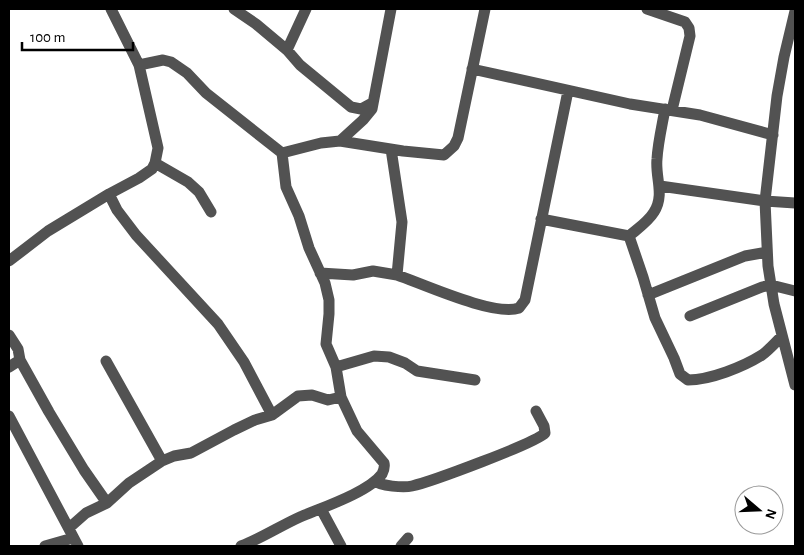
<svg xmlns="http://www.w3.org/2000/svg" width="804" height="555" viewBox="0 0 804 555" font-family="'Alegreya Sans',sans-serif">
<style>
.lines{fill:none;stroke-linecap:round;stroke-linejoin:round}
.minor{stroke:#525252;stroke-width:11}
</style>
<rect width="100%" height="100%" fill="#fff"/>
<g class="lines">
<path class="minor" d="M234 9 256 24 287 50 300 65 351 107 361 109 372 103
M647 9 685 22 689 28 690 36 672 110
M795 11 784 57 777 96 765 201 768 266 774 304 795 385
M287 50 306 9
M139 65 163 60 171 62 187 73 206 93 282 153 321 143 340 141 403 151 444 155 454 146 458 138 485 9
M472 69 630 104 700 115 773 135
M340 141 363 120 372 109 391 9
M391 149 402 222 397 275
M155 163 188 182 199 192 211 212
M660 186 765 201 795 203
M109 194 117 210 136 235 218 324 244 362 272 415
M541 219 629 236
M629 236 643 277 655 318 674 358 680 374 688 380C710 380 743 367 762 355 769 350 776 342 782 336
M629 236C637 229 648 222 654 212 665 195 655 177 657 159 658 142 662 126 665 109
M9 261 48 231 109 194 139 178 152 169 155 163 158 148 139 65 111 9
M320 273 353 275 373 271 397 275C423 284 495 317 519 308L525 300 568 91
M648 295 745 256 767 252
M690 316 762 287 771 285 795 291
M9 335 18 349 20 360 49 412 84 470 107 503
M106 361 162 461
M9 367 20 360
M336 367 374 356 389 357 405 363 417 371 475 380
M9 416 78 546
M375 481C380 486 404 488 412 486 430 482 536 443 545 433L544 426 536 411
M321 509 341 546
M69 528 86 513 107 503 129 483 162 461 174 456 191 453 234 430 255 420 272 415 298 396 312 395 328 400 341 397
M45 546 73 538
M241 546C262 538 280 526 300 517 321 508 369 492 382 474 384 470 385 467 384 463L357 431 341 397 336 367 326 344 329 314V300L325 283 309 248 299 216 286 187 282 153
M401 546 408 538"/>
</g>
<rect width="804" height="555" fill="none" stroke="#000000" stroke-width="20"/>
<g transform="translate(759 510) rotate(109)"><circle r="24" fill="#ffffff" stroke="#999999"/>
<path d="M0-4L9 19L0 12L-9 19Z" fill="#000000"/>
<text y="-8" font-size="14" font-weight="bold" text-anchor="middle" fill="#000000">N</text>
</g>
<path d="M22 42v8h111v-8" fill="none" stroke="#000000" stroke-width="2.5"/>
<text x="30" y="42" font-size="15" fill="#000000" stroke="#ffffff" stroke-width="4" paint-order="stroke">100 m</text>
</svg>
